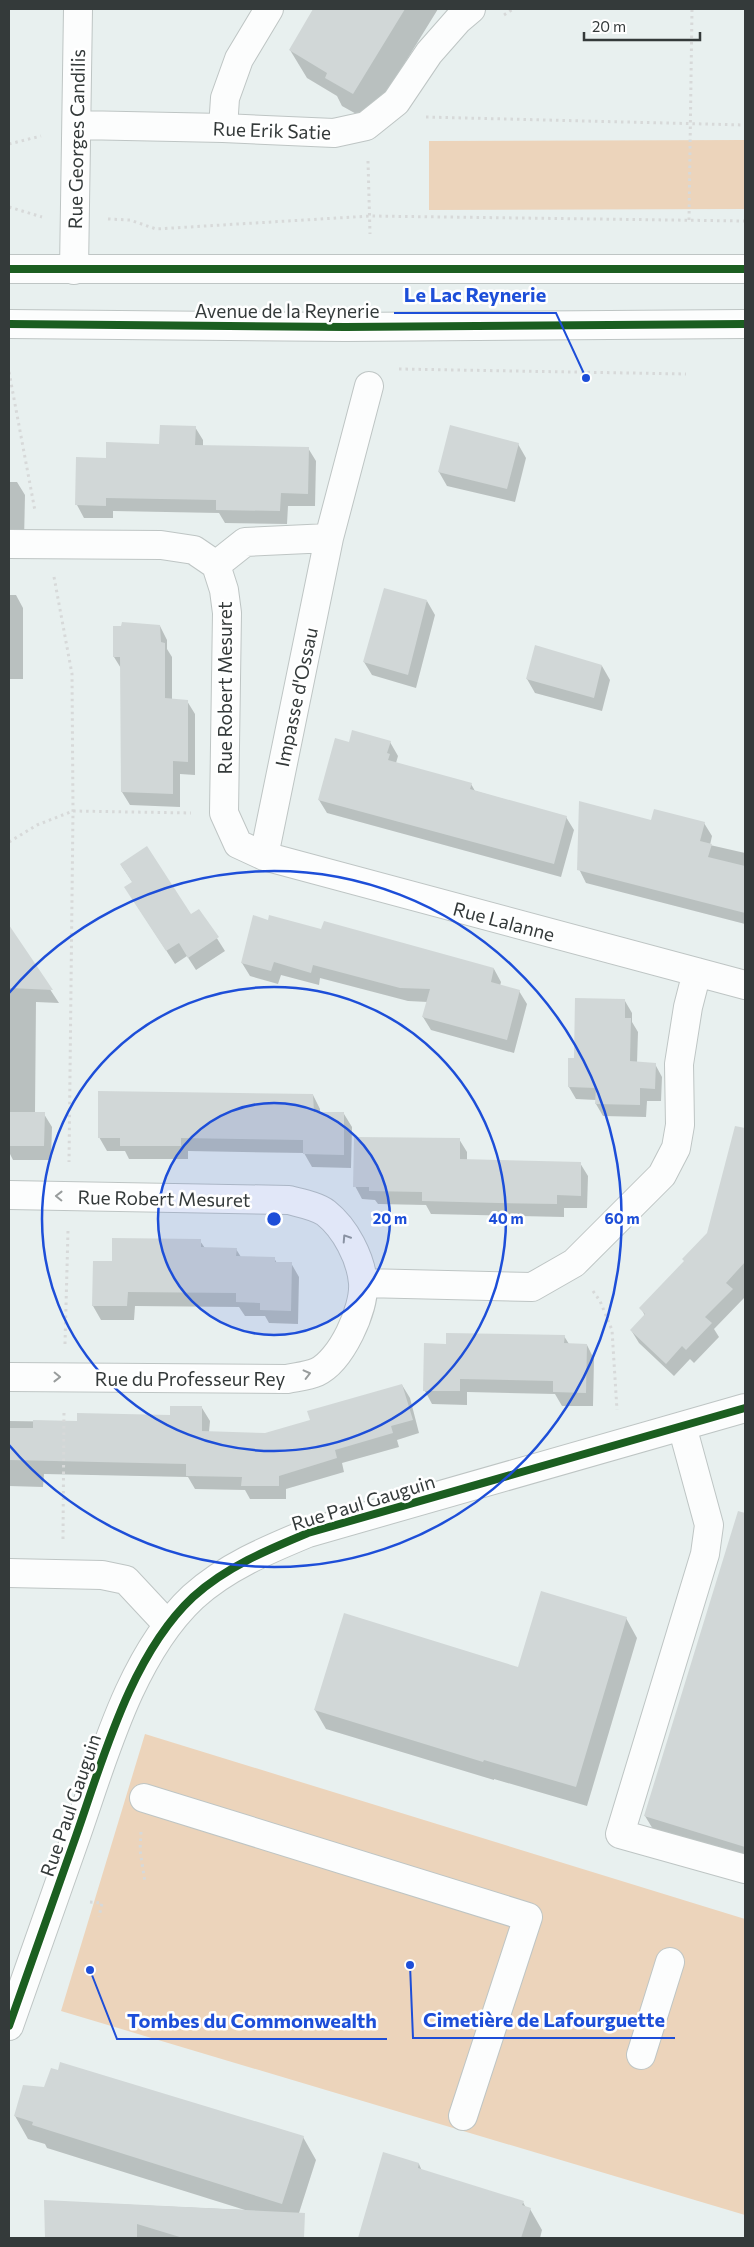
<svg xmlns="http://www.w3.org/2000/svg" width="754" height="2247" viewBox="0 0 754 2247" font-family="Commissioner,sans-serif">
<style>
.green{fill:#ecd4bb}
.shadow{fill:#0003}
.building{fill:#d1d7d7}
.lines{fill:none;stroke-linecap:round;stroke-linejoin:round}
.minor-casing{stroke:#bec5c4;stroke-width:30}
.path{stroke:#d7d9d9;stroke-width:3;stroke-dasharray:2.5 4;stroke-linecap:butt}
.minor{stroke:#fcfdfd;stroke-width:28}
.cycleway-casing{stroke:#fff;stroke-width:11}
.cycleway{stroke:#1b5e20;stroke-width:8}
.oneway{stroke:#989c9c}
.ring{fill:none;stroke:#1d4ed8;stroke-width:2.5}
.labels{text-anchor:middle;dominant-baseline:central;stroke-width:5;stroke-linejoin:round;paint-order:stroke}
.street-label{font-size:19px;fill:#343a3a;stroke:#fff}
.centre{fill:#1d4ed8;stroke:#fff;stroke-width:2.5}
.ring-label{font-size:15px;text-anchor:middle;font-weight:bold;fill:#1d4ed8;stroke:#fff;stroke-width:5;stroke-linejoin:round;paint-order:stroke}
.leader{fill:none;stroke:#1d4ed8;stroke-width:2}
.callout-dot{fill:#1d4ed8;stroke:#fff;stroke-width:2}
.callout-label{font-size:20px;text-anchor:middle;font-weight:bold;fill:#1d4ed8;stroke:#fff;stroke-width:5;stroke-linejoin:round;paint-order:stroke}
</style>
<rect width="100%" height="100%" fill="#e8f0ef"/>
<path class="green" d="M745 140V209L429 210V141Z
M145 1734 745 1919V2215L61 2011Z"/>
<path class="shadow" d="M315 9H438L369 121 342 106 337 96 307 78 290 50Z
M195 427 203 440V446L308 448 316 461 315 506H288L287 524 225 523 219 513 113 511V518H84L77 505 107 459 160 446Z
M518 444 526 458 515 502 447 486 439 472Z
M9 469V482H17L25 495 24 541H9Z
M9 595H16L23 608V679H9Z
M427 601 435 615 416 688 372 675 364 662Z
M160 626 167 640V649L172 657V700L187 701 195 714V775L180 774V807L130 805 122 792V670L114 657Z
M602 666 610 680 602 711 535 693 527 679Z
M390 742 398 756 396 763 471 784 475 791 566 817 574 830 561 877 327 813 319 800 349 744Z
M652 822 704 823 712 836 710 845 745 853V924L586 883 579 869Z
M121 865 191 915 199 910 225 951 196 970 187 956 175 964 134 901 133 883Z
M269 921 322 930 494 969 501 982 500 986 519 991 527 1004 514 1053 431 1030 423 1017 428 1002 408 1001 320 978 319 985 281 975 278 984 250 976 242 963Z
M9 927 59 1003 36 1002 35 1113 44 1114 52 1127 51 1160H13L9 1152Z
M625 1001 632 1013V1022L638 1032 637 1063 655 1064 662 1077 661 1101H647L646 1117 603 1116 596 1104V1100L576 1099 569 1087 575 1059Z
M313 1095 320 1109V1113L344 1114 352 1127 351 1168 312 1167 304 1153 188 1151V1159H129L125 1151H107L99 1137Z
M745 1131V1297L714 1329 719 1337 694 1363 690 1359 674 1376 639 1343 631 1330 645 1316 641 1308 685 1262 708 1234 731 1185Z
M459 1139 467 1152V1160L580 1163 588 1176 587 1208H564V1217L431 1214 426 1205 378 1204 375 1200 362 1199 355 1186Z
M200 1241 205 1248 236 1249 241 1257 274 1258 277 1263H291L299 1277 298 1324 269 1323 265 1316H245L239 1307 135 1306 134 1320H101L93 1306 94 1262H113Z
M564 1336 569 1344 587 1345 594 1359 593 1406H562L555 1394 467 1392V1405L432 1404 425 1391 448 1345Z
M402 1385 410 1398 419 1433 397 1440 399 1447 342 1463 344 1472 286 1489V1499H250L245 1490 195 1489 188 1477 44 1474 43 1487 9 1486V1421L78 1422 171 1416 202 1408 210 1421 209 1432 265 1434 311 1421Z
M723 1565 745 1572V1866L659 1839 645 1816Z
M626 1618 637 1638 587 1806 494 1779V1780L326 1729 315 1710 519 1668Z
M15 2116 303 2137 316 2160 291 2238H46V2201L245 2210 47 2148 45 2144 28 2139Z
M384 2153 419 2164 422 2171 523 2202 526 2208 530 2209 542 2230 540 2238H359Z"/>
<path class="building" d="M313 9H405L353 94 325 78 327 73 289 50Z
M160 425 196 426 195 445 309 447 308 494 281 493 280 511 216 510V500L106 498V506L75 505 76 457 106 458V442L159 444Z
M450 425 519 443 507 489 438 472Z
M384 588 427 600 408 675 363 662Z
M122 622 160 625 161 642 165 643V698L188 700V762L173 761V794L121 792 120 657H113V626H121Z
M535 645 602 665 594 698 526 679Z
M352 730 391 741 387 753 390 754 388 760 472 783 470 789 567 816 554 864 318 800 335 738 349 742Z
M579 801 651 820 654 809 705 822 700 841 712 844 708 857 745 866V913L577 870Z
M147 846 191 914 199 909 219 937 188 958 179 943 166 951 124 887 132 882 120 864Z
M253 915 268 920 269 915 321 929 324 921 494 968 491 982 520 990 507 1040 422 1017 430 989 400 988 313 965 311 973 274 962 271 971 241 963Z
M9 925 53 990 9 988Z
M575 998 625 999V1018H631L630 1061 656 1063 655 1089 640 1088V1105L595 1104 596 1088 568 1087V1058H574Z
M98 1091 313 1094 314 1112H344V1155L303 1154V1140L181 1138V1146H120V1138H98Z
M9 1112H45L44 1146H9Z
M735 1126 745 1128V1262L726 1283 733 1289 705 1317 712 1323 686 1350 682 1346 666 1364 630 1330 645 1314 639 1308 684 1261 682 1259 707 1233Z
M354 1137 460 1138V1159L581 1162V1196L557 1195V1204L498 1203 422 1201V1192L369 1191V1187H353Z
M112 1238 201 1239V1247L237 1248 236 1256 275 1257V1262H292L291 1311 260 1310V1303L236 1302V1293L128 1292 127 1306H92L93 1261H112Z
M446 1333 565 1335 564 1343 587 1344 586 1393 553 1392V1381L460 1379V1391H423L424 1343 446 1344Z
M402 1384 413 1420 391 1426 393 1433 335 1450 337 1458 279 1476V1486H241L242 1477 186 1476V1464L9 1460V1428H33V1420L77 1421V1413L170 1415V1406H202V1431L265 1433 310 1420 307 1411Z
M738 1511 745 1513V1847L644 1816Z
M541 1591 627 1617 576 1787 484 1760 483 1762 314 1710 344 1613 518 1667Z
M60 2062 304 2136 282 2204 32 2125 33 2122 14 2116 23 2085 44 2087 51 2068 58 2070Z
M383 2152 419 2163 418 2168 524 2201 522 2205 531 2208 521 2238H358Z
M44 2200 305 2213 304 2238H183L137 2224V2238H45Z"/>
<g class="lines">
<defs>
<path id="minor" d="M78 125 223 128 334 133 366 126 396 102 429 53 458 20 471 9
M223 128 225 98 239 59 269 9
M9 269H745
M74 270 78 9
M9 324 345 327 745 324
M9 544 161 545 194 550 216 565 224 590 227 613 224 813 238 844 264 856 745 985
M216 565 245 542 329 538 369 386
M264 856 329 538
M9 1195 289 1200C300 1203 317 1206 326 1213 345 1228 361 1258 363 1283 365 1309 341 1361 317 1372 308 1376 296 1377 287 1379L9 1377
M363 1283 532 1287 574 1263 662 1175 676 1148 680 1125 679 1064 688 1007 697 972
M682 1426 709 1525 705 1554 620 1834 745 1869
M9 1573 102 1575 126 1580 168 1625
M144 1798 528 1917 463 2116
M9 2026C31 1963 54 1900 76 1836 103 1759 131 1655 193 1597 226 1567 267 1550 308 1533L745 1408
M641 2055 670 1962"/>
</defs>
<use href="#minor" class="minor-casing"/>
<path class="path" d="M504 15 513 9
M426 117 745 125
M9 144 41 136
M368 161 370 234
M9 207 42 217
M108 219 130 220 156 229 370 216 745 221
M689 220 692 9
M399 369 686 374
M9 372 35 511
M54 577 72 674 73 811 69 1162
M9 842 37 825 73 811 191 813
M593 1291 600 1301 612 1330 617 1410
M65 1344 68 1231
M63 1539 64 1410
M141 1832 140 1850 145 1882
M90 1902 102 1903 99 1917"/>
<use href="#minor" class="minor"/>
<defs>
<path id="cycleway" d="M9 269H745
M9 324 345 327 745 324
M9 2026C31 1963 54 1900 76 1836 103 1759 131 1655 193 1597 226 1567 267 1550 308 1533L745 1408"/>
</defs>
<use href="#cycleway" class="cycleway-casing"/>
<use href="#cycleway" class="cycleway"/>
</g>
<defs><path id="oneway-chevron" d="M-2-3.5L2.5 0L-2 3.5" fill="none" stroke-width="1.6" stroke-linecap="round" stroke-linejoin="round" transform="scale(1.25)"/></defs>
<g class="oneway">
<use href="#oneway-chevron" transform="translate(59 1196) rotate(-179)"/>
<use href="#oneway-chevron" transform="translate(346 1238) rotate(-123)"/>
<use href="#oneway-chevron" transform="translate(307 1374) rotate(-14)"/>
<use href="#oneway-chevron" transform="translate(57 1377) rotate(1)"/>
</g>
<circle cx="274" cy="1219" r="116" fill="#1d4ed8" fill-opacity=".12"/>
<g class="ring">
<circle cx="274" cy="1219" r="116"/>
<circle cx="274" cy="1219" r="232"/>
<path d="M9 993A348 348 0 1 1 9 1445"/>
</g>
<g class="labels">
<g class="street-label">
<text transform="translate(272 130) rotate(2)">Rue Erik Satie</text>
<text transform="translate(76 139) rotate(-89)">Rue Georges Candilis</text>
<text x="287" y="310">Avenue de la Reynerie</text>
<text transform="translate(224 688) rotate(-90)">Rue Robert Mesuret</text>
<text transform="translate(296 697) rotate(-78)">Impasse d'Ossau</text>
<text transform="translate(504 921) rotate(15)">Rue Lalanne</text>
<text transform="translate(164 1198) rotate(1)">Rue Robert Mesuret</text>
<text x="190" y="1378">Rue du Professeur Rey</text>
<text transform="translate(363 1502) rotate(-17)">Rue Paul Gauguin</text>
<text transform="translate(70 1805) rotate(-71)">Rue Paul Gauguin</text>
</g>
</g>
<circle cx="274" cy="1219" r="8" class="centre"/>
<g class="ring-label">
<text x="390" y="1224">20 m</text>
<text x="506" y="1224">40 m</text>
<text x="622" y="1224">60 m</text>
</g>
<path class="leader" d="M586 378L556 313H394M410 1965L413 2038H675M90 1970L117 2039H387"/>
<g class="callout-dot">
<circle cx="586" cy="378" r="5"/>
<circle cx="410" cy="1965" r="5"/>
<circle cx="90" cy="1970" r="5"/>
</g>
<g class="callout-label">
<text x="475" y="302">Le Lac Reynerie</text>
<text x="544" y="2027">Cimetière de Lafourguette</text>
<text x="252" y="2028">Tombes du Commonwealth</text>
</g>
<rect width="754" height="2247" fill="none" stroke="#343a3a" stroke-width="20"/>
<path d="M584 32v8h116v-8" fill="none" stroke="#343a3a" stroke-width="2.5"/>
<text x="592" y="32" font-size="15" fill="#343a3a" stroke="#ffffff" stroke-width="4" paint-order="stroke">20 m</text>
</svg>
